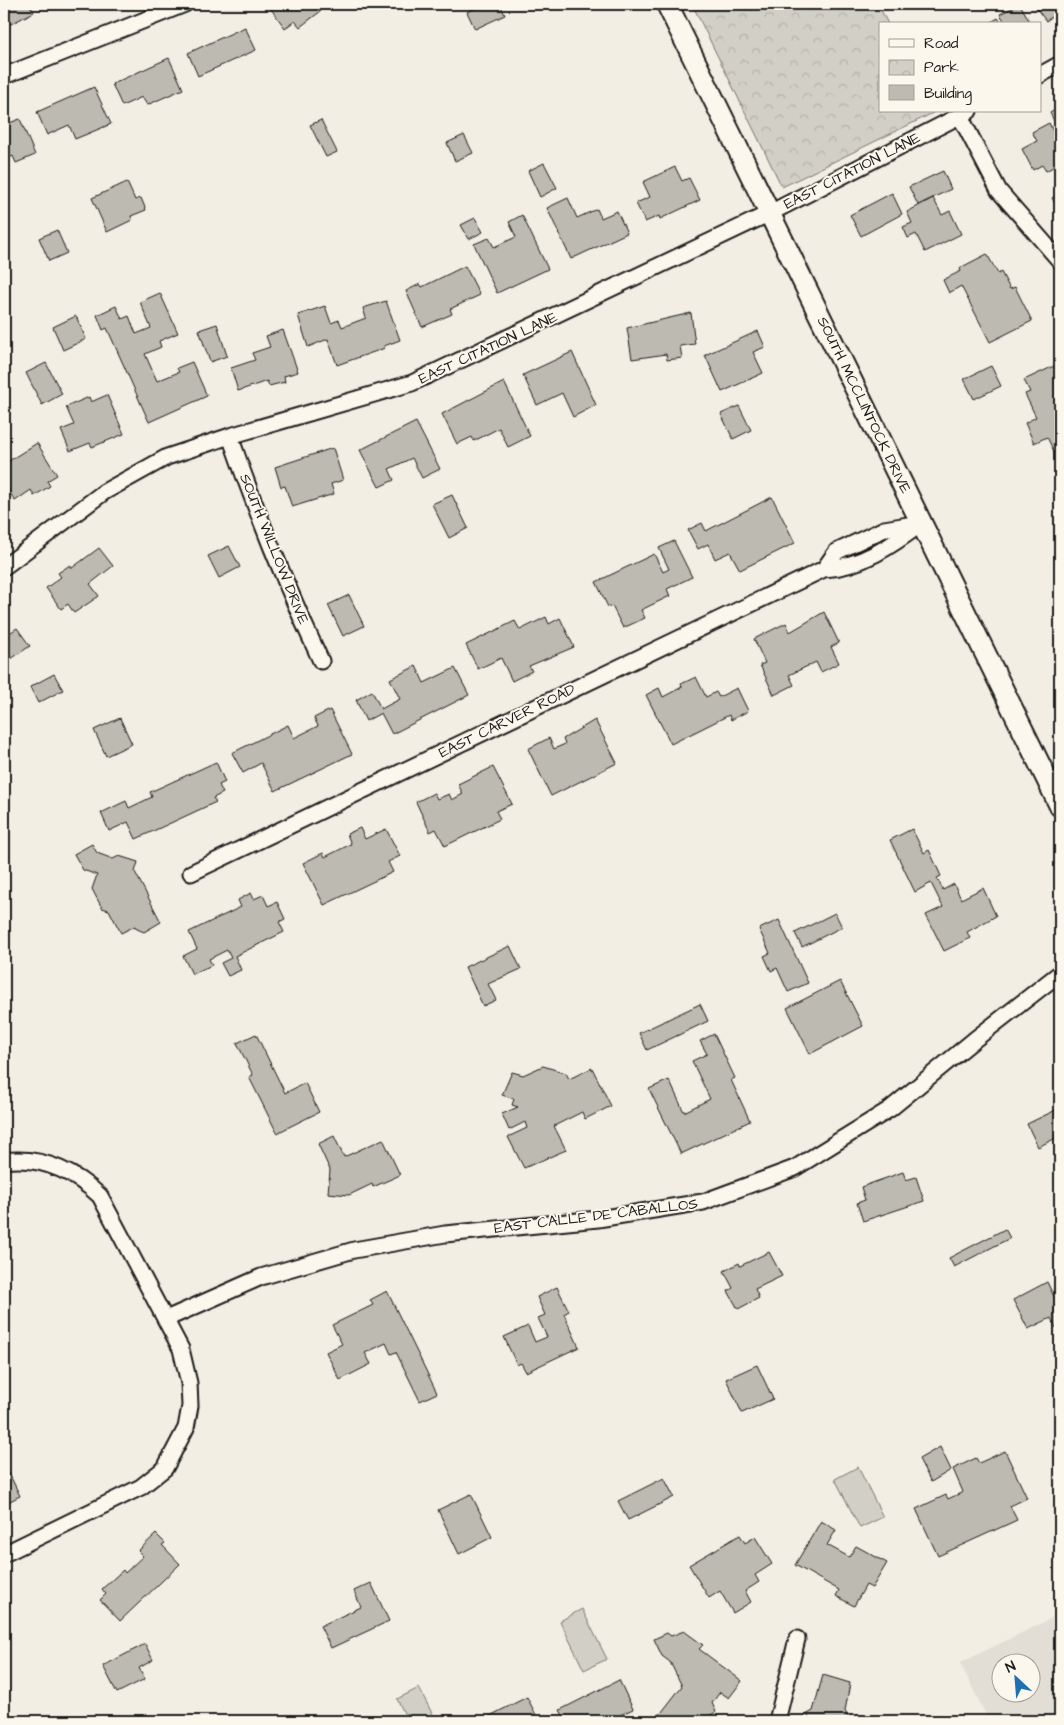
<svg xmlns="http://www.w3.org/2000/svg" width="1064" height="1725" viewBox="0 0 1064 1725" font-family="'Architects Daughter',sans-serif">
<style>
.built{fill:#e2ded5;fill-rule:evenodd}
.green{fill:#d2cfc6;stroke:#777671}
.park{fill:url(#park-crowns);stroke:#777671}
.building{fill:#bdbab1;stroke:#1c1c1c}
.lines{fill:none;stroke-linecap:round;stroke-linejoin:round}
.minor-casing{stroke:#1c1c1c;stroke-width:19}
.major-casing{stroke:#1c1c1c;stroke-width:24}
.minor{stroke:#fbf7ec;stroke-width:15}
.major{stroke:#fbf7ec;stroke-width:20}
.labels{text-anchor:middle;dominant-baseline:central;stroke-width:4;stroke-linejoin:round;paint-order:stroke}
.street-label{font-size:15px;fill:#1c1c1c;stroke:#fbf7ec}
</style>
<defs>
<pattern id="park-crowns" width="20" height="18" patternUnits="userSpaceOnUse" patternTransform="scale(1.25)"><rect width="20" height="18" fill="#d2cfc6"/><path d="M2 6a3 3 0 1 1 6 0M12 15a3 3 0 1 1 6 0" fill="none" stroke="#b4b1aa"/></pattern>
</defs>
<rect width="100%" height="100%" fill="#f2eee4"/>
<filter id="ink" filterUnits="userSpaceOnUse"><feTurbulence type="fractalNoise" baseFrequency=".02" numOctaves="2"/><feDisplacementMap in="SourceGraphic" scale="10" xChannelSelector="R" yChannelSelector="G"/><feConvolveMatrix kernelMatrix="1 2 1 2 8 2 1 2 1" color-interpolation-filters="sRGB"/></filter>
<g filter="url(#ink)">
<path class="built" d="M1060 1614V1721H989L960 1663ZM1002 1662H1032V1692H1002Z"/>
<path class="green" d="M858 1467 883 1517 860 1528 835 1479Z
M582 1609 607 1659 584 1670 560 1621Z
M419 1688 436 1721H408L397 1699Z"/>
<path class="park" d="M692 4H878L888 24H880V111H932L933 113 782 187Z"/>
<path class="building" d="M4 4H29L34 12 5 27Z
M277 4H318L317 5 321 11 300 27 295 21 285 28 271 9Z
M484 4H500L505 15 475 29 467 12Z
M1020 4 1031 24H1006L1000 14Z
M1033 4H1060V11L1046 21Z
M998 18 1002 24H988Z
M245 27 256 50 198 76 188 53Z
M169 58 183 89 147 105 142 97 122 106 112 84Z
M94 87 111 124 75 139 69 125 47 135 37 112Z
M1060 107V132L1050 113Z
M20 119 35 155 16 163 13 156 4 160V125Z
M321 120 337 152 326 157 310 125Z
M1049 123 1060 145V163L1046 171 1042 165 1033 170 1022 149 1037 141 1032 132Z
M464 135 473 153 455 161 447 143Z
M544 163 557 188 540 197 528 171Z
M675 167 682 181 689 178 700 200 660 219 659 216 645 222 636 203 650 197 643 182Z
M943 171 951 189 918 205 909 187Z
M127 182 135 200 141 198 146 210 131 216 132 220 107 232 92 198Z
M892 193 902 214 861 236 850 215Z
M1060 193V212L1052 198Z
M568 198 577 218 597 209 601 218 617 211 627 233 571 259 547 208Z
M933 198 942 215 950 211 961 234 925 252 916 234 908 238 903 227 912 223 907 212Z
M522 215 548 269 497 293 474 244 489 238 494 247 516 237 509 222Z
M475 218 483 232 469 239 461 225Z
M57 230 67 253 49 261 39 238Z
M987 254 998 274 1001 272 1010 289 1015 287 1032 321 990 342 961 286 949 293 943 280 961 271 960 268Z
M465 266 480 295 450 309 452 314 422 327 406 291 420 284 422 287Z
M160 293 178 333 159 341 161 347 145 354 157 381 179 372 177 368 192 362 207 396 149 422 107 328 103 330 97 315 116 306 122 319 129 316 136 334 151 328 140 302Z
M386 301 400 340 384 346 385 348 337 365 328 339 308 347 298 315 325 306 331 323 339 320 342 327 366 318 363 308Z
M691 313 695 344 680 346 682 358 667 360 666 354 632 359 627 328Z
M76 316 86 339 63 350 53 327Z
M217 324 227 356 210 362 199 330Z
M283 330 298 372 284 376 285 382 269 386 267 381 238 391 231 368 255 360 252 353 270 347 266 336Z
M758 331 765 347 753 352 763 373 722 392 705 355Z
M572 352 596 405 573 417 562 393 537 405 523 375Z
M46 363 62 394 42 405 26 373Z
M991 366 1001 386 974 399 964 379Z
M1054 366 1060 378V464L1047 437 1034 443 1025 423 1036 417 1025 394 1030 392 1024 380Z
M504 382 530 436 508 447 499 428 474 441 472 437 457 444 442 414Z
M107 395 124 434 92 447 90 443 70 451 61 430 74 425 66 407 89 397 91 402Z
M739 406 751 430 733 439 721 414Z
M416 422 440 469 422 478 412 458 389 469 394 480 379 487 360 450Z
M37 443 57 475 47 481 50 486 34 496 31 490 15 501 4 483V477L7 475 4 464Z
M333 448 343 480 331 484 334 494 292 507 285 486 281 487 275 467Z
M452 495 468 528 449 538 432 504Z
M772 497 795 543 740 570 730 552 715 559 708 544 698 549 688 530 702 523 706 531Z
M674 541 692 577 667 589 670 596 641 610 645 618 623 628 612 606 608 607 596 582 654 554 663 572 669 569 659 548Z
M229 546 240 567 219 578 208 556Z
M99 548 113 566 90 584 99 596 74 613 68 604 61 609 46 588 61 577 58 573 70 565 72 568Z
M349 595 364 626 343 636 328 605Z
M824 612 839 643 831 647 839 663 821 672 816 662 789 675 794 685 774 695 760 665 765 663 754 639 786 623 790 632Z
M546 617 549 624 560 618 574 647 529 666 532 671 512 681 501 658 478 669 466 645 515 621 520 630Z
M17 628 30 646 8 661 4 656V637Z
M416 666 424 683 455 668 469 695 392 734 381 713 366 721 356 700 372 691 381 709 400 699 390 679Z
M54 674 63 690 38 703 30 687Z
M696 677 706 697 716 692 719 697 737 688 748 711 731 720 729 715 671 744 646 695 659 688 663 697 682 687 681 684Z
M330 710 352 754 275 791 261 763 243 773 232 753 288 725 294 738 318 726 314 718Z
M120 718 132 744 106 756 94 730Z
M595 720 617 763 551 796 528 749 549 738 554 749 565 744 563 739Z
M216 762 225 782 219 785 223 793 213 798 216 802 136 839 128 822 109 831 101 813 126 801 129 808 152 797 150 792Z
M493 767 512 804 496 811 500 819 445 846 436 829 430 832 416 802 434 793 437 799 449 794 452 800 463 794 458 784Z
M360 828 365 839 386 829 400 856 388 862 393 872 324 905 303 863 323 853 325 857 351 844 347 834Z
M912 829 924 853 929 850 941 876 937 878 943 890 954 884 961 899 983 888 996 916 967 932 970 938 944 951 926 915 943 907 931 883 915 892 890 840Z
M92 844 97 853 113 859 119 856 138 862 135 872 161 922 144 932 137 929 135 926 121 933 109 910 102 908 92 889 97 875 83 870 74 854Z
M251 893 254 899 263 895 268 906 277 902 285 919 279 922 284 932 235 956 241 970 228 976 221 963 231 958 227 950 209 959 212 965 192 974 183 956 197 949 189 932 241 907 238 900Z
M835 913 842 927 802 947 795 933Z
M779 920 808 983 788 992 777 968 771 971 764 956 770 953 759 929Z
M510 946 521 969 488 984 496 1000 483 1006 465 967Z
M840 981 863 1026 810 1054 787 1008Z
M700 1004 708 1021 647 1050 639 1033Z
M256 1034 285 1093 305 1083 319 1112 277 1133 249 1077 253 1075 237 1043Z
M714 1034 735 1078 731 1080 750 1121 681 1154 649 1089 669 1080 684 1112 710 1099 692 1061 707 1054 700 1041Z
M543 1066 566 1073 569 1079 592 1068 611 1106 585 1119 582 1112 554 1126 566 1150 524 1168 508 1137 527 1128 525 1122 509 1130 502 1114 518 1107 512 1105 514 1099 502 1095 512 1072 523 1075Z
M1060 1108V1136L1038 1147 1027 1124Z
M334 1136 344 1157 383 1139 400 1175 373 1187 372 1184 349 1195 328 1193 330 1170 318 1144Z
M903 1172 906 1180 916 1177 924 1201 863 1221 857 1203 865 1200 861 1187Z
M1005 1229 1010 1238 954 1267 949 1258Z
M1060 1233V1247L1055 1235Z
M769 1252 782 1276 755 1289 759 1298 738 1309 728 1291 733 1288 724 1271 739 1263 740 1266Z
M1047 1282 1060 1309V1326L1056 1328 1051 1318 1028 1329 1013 1300Z
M557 1287 569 1311 564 1314 579 1347 526 1372 521 1363 517 1365 504 1337 528 1326 535 1342 547 1337 538 1318 545 1315 537 1297Z
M387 1291 437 1393 420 1401 396 1352 391 1354 386 1343 365 1353 371 1364 340 1380 326 1352 342 1344 332 1325 373 1305 370 1300Z
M757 1365 773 1399 742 1413 726 1379Z
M940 1447 951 1470 931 1482 919 1459Z
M1005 1451 1027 1498 1010 1506 1017 1520 938 1556 916 1509 946 1495 948 1499 963 1492 953 1469 976 1458 979 1463Z
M4 1463 20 1496 4 1504Z
M664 1478 674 1497 628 1520 618 1501Z
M471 1494 492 1537 459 1554 438 1510Z
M821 1521 836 1530 827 1545 849 1557 856 1546 887 1563 872 1588 866 1585 854 1606 836 1596 839 1590 795 1565Z
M156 1534 165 1543 162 1545 180 1564 120 1621 100 1600 106 1594 102 1589 123 1570 125 1573 143 1556 138 1551Z
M740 1535 745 1543 755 1537 772 1564 755 1575 759 1582 745 1591 751 1602 733 1613 720 1591 709 1598 689 1565Z
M371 1583 389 1621 331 1648 320 1626 361 1607 354 1591Z
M684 1631 703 1645 699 1649 742 1681 729 1698 720 1692 712 1703 716 1712 699 1721H663L658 1717 682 1686 670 1662 662 1656 654 1639 667 1633 671 1636Z
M145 1644 153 1660 139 1668 145 1679 117 1693 103 1666Z
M823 1675 850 1683 845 1711 850 1721H807L804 1716 813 1711Z
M619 1680 633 1709 620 1715 622 1721H566L560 1710Z
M527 1697 539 1721H480Z"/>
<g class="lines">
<defs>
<path id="minor" d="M1040 75 1060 64
M4 76 185 4
M960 116 999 191 1060 261
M230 436C257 514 286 586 321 661
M4 567 104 492 167 457 230 436 412 383 770 213 969 111
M824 569 836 552 884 529 920 523
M191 873 824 569C861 567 893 545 922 523
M4 1161C42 1156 73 1171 100 1196L181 1349 189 1383 190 1406 186 1428 165 1468 141 1487 4 1554
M166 1319 261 1277 354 1250 445 1234 598 1219 703 1202 795 1168 890 1109 974 1040 1060 973
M777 1721 797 1639"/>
<path id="major" d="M667 4 1060 806"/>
</defs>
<use href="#minor" class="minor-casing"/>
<use href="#major" class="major-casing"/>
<use href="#minor" class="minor"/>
<use href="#major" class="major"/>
</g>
</g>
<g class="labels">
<g class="street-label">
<text transform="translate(852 171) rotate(-27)">EAST CITATION LANE</text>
<text transform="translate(488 348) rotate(-25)">EAST CITATION LANE</text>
<text transform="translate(864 405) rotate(64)">SOUTH MCCLINTOCK DRIVE</text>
<text transform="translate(274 549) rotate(68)">SOUTH WILLOW DRIVE</text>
<text transform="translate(507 721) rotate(-26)">EAST CARVER ROAD</text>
<text transform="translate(596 1216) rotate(-7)">EAST CALLE DE CABALLOS</text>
</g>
</g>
<rect width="1064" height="1725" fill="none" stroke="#fbf7ec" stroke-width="20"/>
<rect x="10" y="10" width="1044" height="1705" fill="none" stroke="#1c1c1c" stroke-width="2" filter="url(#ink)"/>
<rect x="879" y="22" width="162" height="90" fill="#fbf7ec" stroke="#a29f99"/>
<rect x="889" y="39" width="25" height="8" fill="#fbf7ec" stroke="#a29f99"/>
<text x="924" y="48" font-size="15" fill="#1c1c1c">Road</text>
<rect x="889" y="60" width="25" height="15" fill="url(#park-crowns)" stroke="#a29f99"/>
<text x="924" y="72" font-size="15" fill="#1c1c1c">Park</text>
<rect x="889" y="85" width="25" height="15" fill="#bdbab1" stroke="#a29f99"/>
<text x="924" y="98" font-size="15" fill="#1c1c1c">Building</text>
<g transform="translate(1016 1678) rotate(334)"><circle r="24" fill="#fbf7ec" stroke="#a29f99"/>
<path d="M0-4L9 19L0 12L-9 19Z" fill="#1f6fb2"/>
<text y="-8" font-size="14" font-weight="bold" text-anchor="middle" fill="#1c1c1c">N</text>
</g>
</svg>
